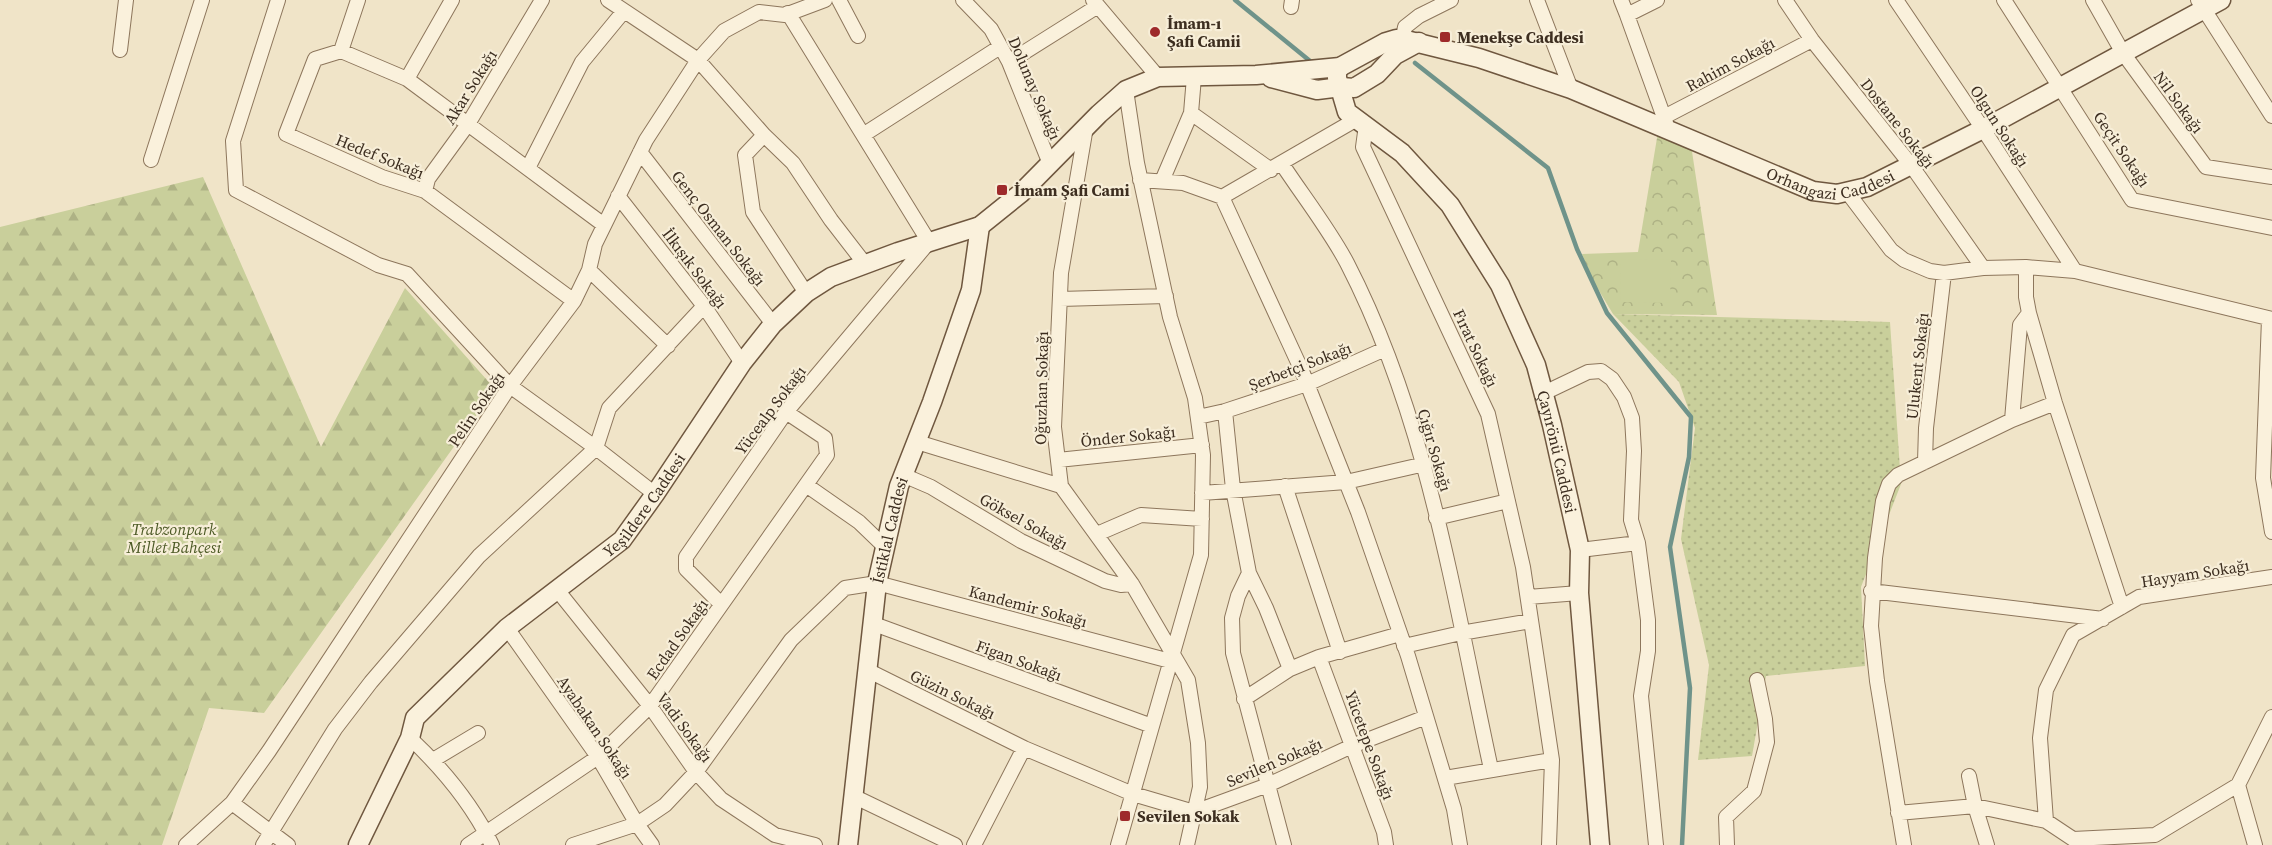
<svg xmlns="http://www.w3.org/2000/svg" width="2272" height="845" viewBox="0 0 2272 845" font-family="'Source Serif 4',serif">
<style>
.grass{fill:url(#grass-dots)}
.forest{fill:url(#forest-firs)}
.park{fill:url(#park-crowns)}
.garden{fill:#c9cf9b}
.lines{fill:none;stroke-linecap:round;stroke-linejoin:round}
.stream{stroke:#6f938a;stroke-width:4.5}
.street-casing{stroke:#8d765c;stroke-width:16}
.secondary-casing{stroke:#6f573f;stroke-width:21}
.street{stroke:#faf1dc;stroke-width:14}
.secondary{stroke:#faf1dc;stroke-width:18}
.poi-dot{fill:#9e2a2b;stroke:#f7eed8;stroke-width:2}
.labels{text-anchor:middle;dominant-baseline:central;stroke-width:4.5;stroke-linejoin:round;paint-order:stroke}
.poi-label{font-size:16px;font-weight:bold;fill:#3d2e20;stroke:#f7eed8;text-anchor:start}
.street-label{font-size:16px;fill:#3d2e20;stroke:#f7eed8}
.park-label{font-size:16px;font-style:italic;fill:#4d5a26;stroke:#f7eed8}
</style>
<defs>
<pattern id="grass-dots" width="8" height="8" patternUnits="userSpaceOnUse" patternTransform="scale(1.5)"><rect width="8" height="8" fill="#c9cf9b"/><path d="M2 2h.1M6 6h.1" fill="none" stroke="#aeb285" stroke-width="1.8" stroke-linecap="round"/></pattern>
<pattern id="forest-firs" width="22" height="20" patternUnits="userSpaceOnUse" patternTransform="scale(1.5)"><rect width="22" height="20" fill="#c9cf9b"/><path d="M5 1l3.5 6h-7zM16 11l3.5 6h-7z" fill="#aeb285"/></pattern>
<pattern id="park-crowns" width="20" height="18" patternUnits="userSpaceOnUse" patternTransform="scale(1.5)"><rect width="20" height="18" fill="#c9cf9b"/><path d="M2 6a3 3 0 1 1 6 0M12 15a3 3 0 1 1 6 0" fill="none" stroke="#aeb285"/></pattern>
</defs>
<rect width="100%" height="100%" fill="#f0e4c8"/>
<path class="grass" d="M1613 314 1890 322 1901 484 1861 587 1865 666 1766 676 1752 756 1698 760 1709 665 1681 539 1695 428 1679 382Z"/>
<path class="forest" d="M203 177 321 447 405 288 495 389 264 713 209 708 162 845H0V227Z"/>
<path class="park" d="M1658 132 1691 145 1717 315 1613 314 1592 279 1582 254 1638 252Z"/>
<path class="garden" d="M1621 259 1671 260 1670 303 1620 302Z"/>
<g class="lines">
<path class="stream" d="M1235 0 1310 61
M1415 63 1548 168 1577 249 1607 313 1691 417 1689 457 1670 547 1690 688 1682 845"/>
<defs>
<path id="street" d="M358 0 341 51 315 59 286 134 382 177 425 191 574 301
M452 0 407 79 604 225
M825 0 785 15 759 12 724 31 698 60 764 135 793 163 831 220 865 264
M839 0 858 36
M963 0 991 29 1009 62 1050 164
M1093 0 1158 77
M1537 0 1571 89
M1621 0 1627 15 1657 0
M1785 0 1812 40 1911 165 1983 268
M1896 0 1983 129 2075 271
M2004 0 2132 200 2272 228
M2093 0 2123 53 2206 167 2272 177
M2198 0 2272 116
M1291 7 1292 0
M1627 15 1666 123
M1401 47 1405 27 1419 16 1451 0
M120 50 126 0
M341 51 407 79
M1009 62 1098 6
M1194 77 1191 113 1271 170
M1664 117 1812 40
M1357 119 1222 197 1302 371 1358 512 1408 656 1454 809 1460 845
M1366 125 1363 147 1488 414 1523 567 1552 760 1549 845
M1086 127 1061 273 1054 427 1061 486 1132 584 1188 680 1198 743 1200 787 1187 845
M764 135 745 155 753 212 806 293
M863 135 1000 47
M640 152 773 324
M151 160 202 0
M1282 164C1303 196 1329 229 1347 263 1428 420 1454 599 1491 769
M528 168 582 62 624 11
M1140 180 1183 183 1222 197
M1162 181 1191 113
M425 191 428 179 468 124 542 0
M1848 193 1891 250 1904 260 1930 271 1944 273 1983 268 2026 267 2075 271 2272 319
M618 196 704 306 742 363
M589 270 668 346
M1060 299 1166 296
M2029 313 2055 403 2122 607
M2269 319 2263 478 2272 532
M1544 393 1588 372 1601 371 1612 379 1624 397 1632 418 1634 451 1631 520 1638 543 1648 620V651L1641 696 1656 845
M1225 411 1307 384 1385 349
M1198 417 1225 411 1233 489 1249 573
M2012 420 2020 325 2029 313 2026 297V267
M917 442 1061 486
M1058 460 1202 445
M1925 462 1926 428 1944 273
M903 475 931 487 1021 541 1105 581 1121 585 1132 584
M806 485 859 522 885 547
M1285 486 1340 652
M1202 493 1346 482 1425 464
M655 494 596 448 609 408 704 306
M1436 518 1508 501
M1097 534 1141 515 1202 519
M1580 550 1638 543
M558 591 650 706 696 772 721 799 775 835 815 845
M1871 591 2103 619
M1528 597 1579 593
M721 604 686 569V557L786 412 929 242 788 13
M874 624 1152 726
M507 628 598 757 637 824 652 845
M1404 646 1461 633 1531 621
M1319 657 1384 832 1386 845
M867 670 1024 748
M1244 699 1290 669
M410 738C443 769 472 804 492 845
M433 760 478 733
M1969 776 1975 806 1987 845
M1445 778 1552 760
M2238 785 2255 845
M853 796 955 845
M232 803 288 845
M1898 813 1975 806 2046 821 2073 839 2155 835 2238 785 2272 717
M2046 821 2040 738 2046 690 2073 635 2139 597 2272 577
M186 845 232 803 269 751 510 386 574 301 589 270 595 244 646 140 698 60 608 0
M263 845 335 729 371 682 479 556 596 448 510 386 407 274 378 265 236 190 233 141 278 0
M468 845 598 757 650 706 827 455 825 438 786 412
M573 845 637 824 665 805 696 772 791 640 845 588 877 583 1170 661
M974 845 1024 748 1133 794 1194 812 1268 785 1352 746 1426 717
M1118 845 1201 555 1203 455 1195 398 1170 317 1137 163 1126 90
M1284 845 1233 653 1232 618 1238 596 1249 573 1266 608 1290 669 1319 657 1400 634
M1727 845 1726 817 1754 791 1767 742 1765 719 1757 680
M1904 845 1877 681 1871 626 1875 558 1883 501 1889 484 1898 475 2012 420 2055 403"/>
<g id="secondary">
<path id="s1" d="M1340 67 1337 72V78L1347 112 1402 153 1450 205 1500 285 1536 365 1552 425 1580 550 1579 593 1600 845"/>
<path d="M1271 78 1317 90 1341 87 1354 88 1377 74 1395 55 1419 42"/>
<path id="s2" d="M358 845 410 738 415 718 507 628 622 540 655 494 742 363 773 324 806 293 831 277 898 252 980 226 1021 193 1099 114 1126 90 1158 77 1256 75 1340 67 1386 42 1396 39 1406 40 1479 58 1571 89 1813 191 1837 194 1867 187 1983 129 2221 0"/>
<path id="s3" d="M848 845 877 583 899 486 932 402 971 290 980 226"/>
</g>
</defs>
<use href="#street" class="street-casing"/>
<use href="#secondary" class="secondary-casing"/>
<use href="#street" class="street"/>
<use href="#secondary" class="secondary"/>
</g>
<g class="poi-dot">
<circle cx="1155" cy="32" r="6"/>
<rect x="1439" y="31" width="12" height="12" rx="3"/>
<rect x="996" y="184" width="12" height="12" rx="3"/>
<rect x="1119" y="810" width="12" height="12" rx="3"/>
</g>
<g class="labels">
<g class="poi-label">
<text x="1167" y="23">İmam-ı<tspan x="1167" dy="18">Şafi Camii</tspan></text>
<text x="1457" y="37">Menekşe Caddesi</text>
<text x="1014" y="190">İmam Şafi Cami</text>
<text x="1137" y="816">Sevilen Sokak</text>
</g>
<g class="street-label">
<text transform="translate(1730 64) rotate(-28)">Rahim Sokağı</text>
<text transform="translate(470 87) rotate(-58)">Akar Sokağı</text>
<text transform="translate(1035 88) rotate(67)">Dolunay Sokağı</text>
<text transform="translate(2179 102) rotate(54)">Nil Sokağı</text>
<text transform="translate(1898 123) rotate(52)">Dostane Sokağı</text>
<text transform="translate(2000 126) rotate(57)">Olgun Sokağı</text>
<text transform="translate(2122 149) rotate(56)">Geçit Sokağı</text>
<text transform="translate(380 156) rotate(22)">Hedef Sokağı</text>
<text stroke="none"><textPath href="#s2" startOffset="1851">Orhangazi Caddesi</textPath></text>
<text transform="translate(719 228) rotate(52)">Genç Osman Sokağı</text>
<text transform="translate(695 268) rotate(53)">İlkışık Sokağı</text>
<text transform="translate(1476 348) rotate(65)">Fırat Sokağı</text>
<text transform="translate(1300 366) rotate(-21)">Şerbetçi Sokağı</text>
<text transform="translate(1917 366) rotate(-84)">Ulukent Sokağı</text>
<text transform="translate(1041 388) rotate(-89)">Oğuzhan Sokağı</text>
<text transform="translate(476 409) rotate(-56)">Pelin Sokağı</text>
<text transform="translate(770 410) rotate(-53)">Yücealp Sokağı</text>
<text transform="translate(1128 436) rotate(-6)">Önder Sokağı</text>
<text transform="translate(1435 450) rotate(74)">Çığır Sokağı</text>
<text stroke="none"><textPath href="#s1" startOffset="458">Çayırönü Caddesi</textPath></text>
<text stroke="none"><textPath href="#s2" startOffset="454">Yeşildere Caddesi</textPath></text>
<text transform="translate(1024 521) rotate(29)">Göksel Sokağı</text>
<text stroke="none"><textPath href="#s3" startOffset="318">İstiklal Caddesi</textPath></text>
<text transform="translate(2195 573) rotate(-9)">Hayyam Sokağı</text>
<text transform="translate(1028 606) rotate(15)">Kandemir Sokağı</text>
<text transform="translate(677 639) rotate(-55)">Ecdad Sokağı</text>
<text transform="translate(1019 660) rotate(20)">Figan Sokağı</text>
<text transform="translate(953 694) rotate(26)">Güzin Sokağı</text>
<text transform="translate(595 727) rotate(56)">Ayabakan Sokağı</text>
<text transform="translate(685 727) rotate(54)">Vadi Sokağı</text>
<text transform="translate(1370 745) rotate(70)">Yücetepe Sokağı</text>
<text transform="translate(1274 762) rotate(-23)">Sevilen Sokağı</text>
</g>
<g class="park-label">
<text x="174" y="529">Trabzonpark<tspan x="174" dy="18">Millet Bahçesi</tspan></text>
</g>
</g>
</svg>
